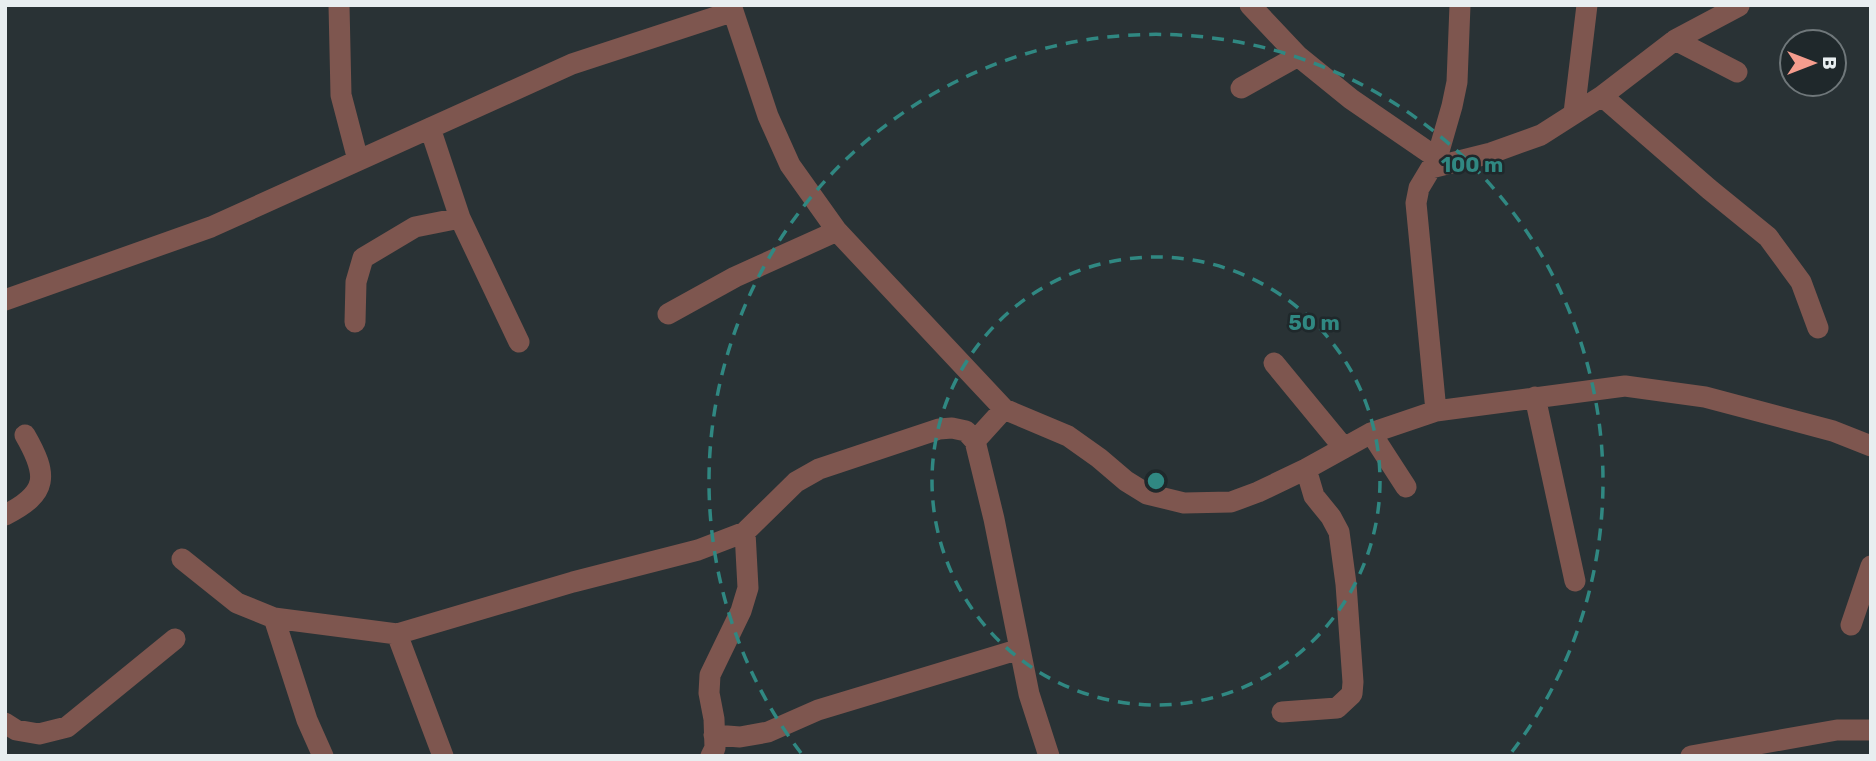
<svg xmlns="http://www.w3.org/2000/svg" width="1876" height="761" viewBox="0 0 1876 761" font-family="Rubik,sans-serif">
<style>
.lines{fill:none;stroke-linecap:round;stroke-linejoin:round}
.minor{stroke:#7e564f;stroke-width:21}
.ring{fill:none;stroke:#308882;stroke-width:3.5;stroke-dasharray:12 9}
.centre{fill:#308882;stroke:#1f282b;stroke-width:3.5}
.ring-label{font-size:21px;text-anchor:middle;font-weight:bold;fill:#308882;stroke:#1f282b;stroke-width:5;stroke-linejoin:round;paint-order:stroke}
</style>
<rect width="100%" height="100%" fill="#293235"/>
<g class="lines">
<path class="minor" d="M339 5 341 95 358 160
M731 5 768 116 790 165 837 231 1004 409 1068 436 1099 458 1126 481 1147 494 1184 503 1231 502 1258 492 1306 469 1371 433 1436 411 1625 386 1705 397 1833 431 1871 446
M1250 5 1298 56 1351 99 1437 158
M1675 40 1737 72
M1241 88 1298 56
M1602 96 1709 189 1768 237 1801 282 1818 328
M1574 113 1587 5
M430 128 460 218 519 342
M1431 168 1491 153 1541 135 1602 96 1675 40 1739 6
M5 300 211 227 572 64 731 12
M668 314 735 277 837 231
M355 322 356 282 363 258 415 227 460 218
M1274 363 1344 448
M1535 397 1575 581
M1436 411 1416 203 1419 188 1437 158 1452 106 1457 82 1460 5
M1371 433 1406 487
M975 441 1004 409
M5 515C49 493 48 475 25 435
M182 559 237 603 274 618 397 634 573 582 698 550 745 532 796 482 819 469 939 429 952 428 966 431 975 441 994 519 1029 694 1049 756
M274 618 307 720 323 756
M1851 625 1871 566
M397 634 443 756
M1282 712 1337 708 1352 694 1353 682 1346 584 1339 532 1331 517 1314 496 1306 469
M5 723 16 730 39 734 67 727 175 639
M714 735 740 737 768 732 818 710 1020 649
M711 756 715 748 714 719 709 693 710 675 741 611 748 588 745 532
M1691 756 1837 730H1871"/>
</g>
<g class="ring">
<circle cx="1156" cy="481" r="224"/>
<path d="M801 753A447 447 0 1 1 1511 753"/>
</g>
<circle cx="1156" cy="481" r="10" class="centre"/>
<g class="ring-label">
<text x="1472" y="172">100 m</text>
<text x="1314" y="330">50 m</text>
</g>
<rect width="1876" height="761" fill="none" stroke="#e8eef0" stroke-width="14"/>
<g transform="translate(1813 63) rotate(90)"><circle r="33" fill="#1f282b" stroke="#6f777a" stroke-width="2"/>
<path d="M0-5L12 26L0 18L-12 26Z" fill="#f59d8e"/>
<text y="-10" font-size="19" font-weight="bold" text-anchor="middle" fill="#e8eef0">B</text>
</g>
</svg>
